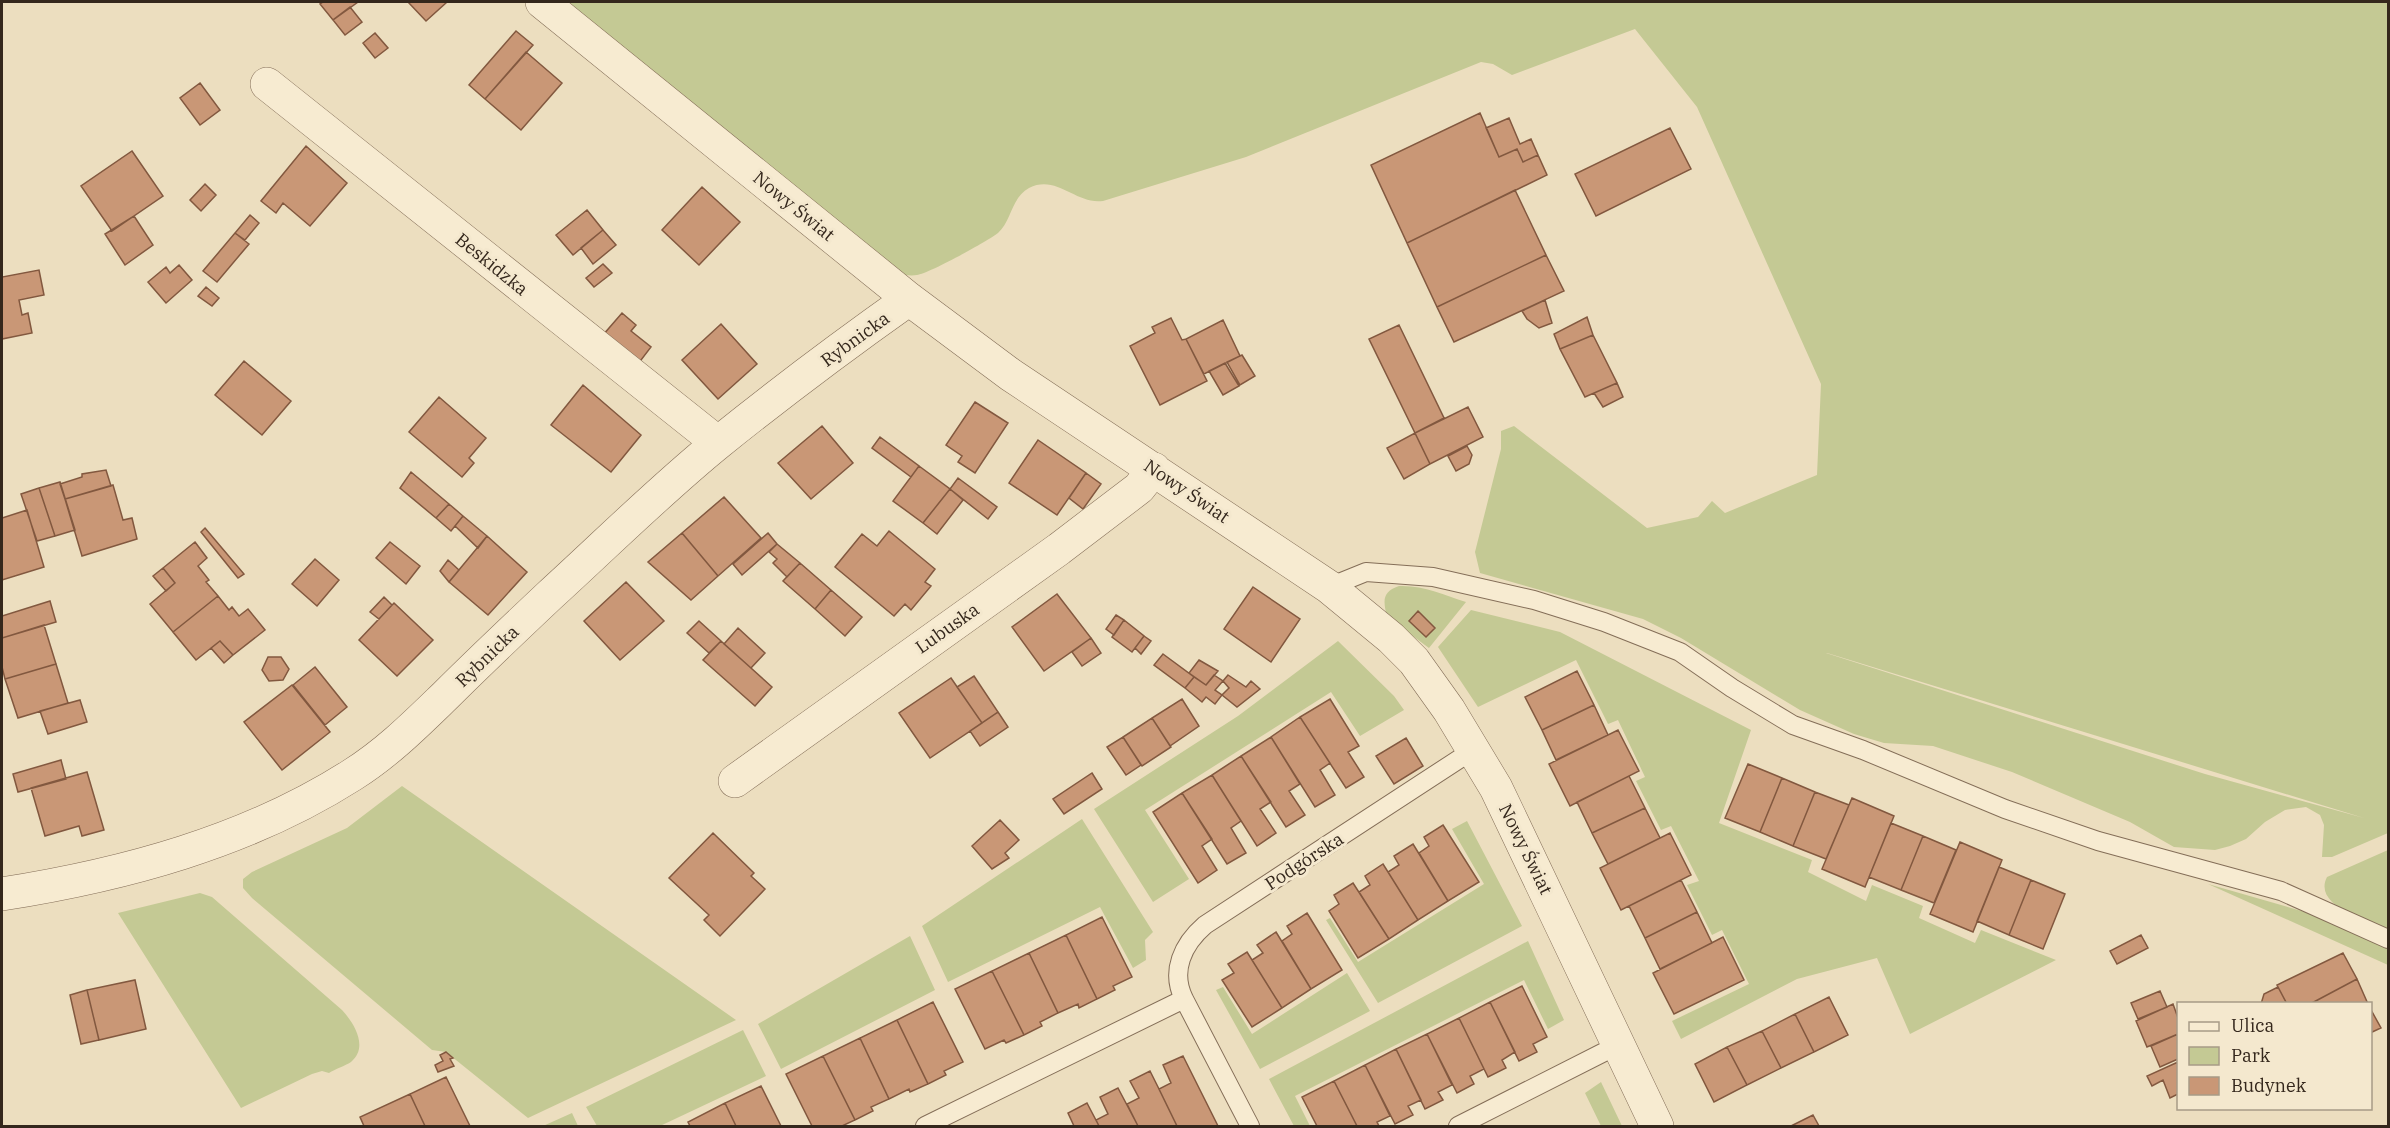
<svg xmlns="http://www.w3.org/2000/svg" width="2390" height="1128" viewBox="0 0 2390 1128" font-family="'IBM Plex Serif',serif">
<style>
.green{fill:#c4c994;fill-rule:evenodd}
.building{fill:#c99776;stroke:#82583f;stroke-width:1.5}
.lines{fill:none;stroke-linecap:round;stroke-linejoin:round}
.service-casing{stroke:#846e58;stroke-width:20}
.minor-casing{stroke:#846e58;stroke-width:34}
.service{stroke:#f7ebd1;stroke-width:18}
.minor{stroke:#f7ebd1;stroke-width:33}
.labels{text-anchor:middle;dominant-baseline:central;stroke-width:6;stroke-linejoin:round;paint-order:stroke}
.street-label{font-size:18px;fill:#34271c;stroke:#f4e8ce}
</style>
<rect width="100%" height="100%" fill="#ecdebf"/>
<path class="green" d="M566 2H2388V833L2332 857H2322L2324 825 2320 815 2306 807 2285 810 2265 822 2246 839 2230 846 2215 850 2174 847 2130 822 2012 772 1933 746 1884 743 1854 734 1800 710 1681 638 1643 619 1480 573 1475 552 1501 449V431L1514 426 1647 528 1698 517 1712 501 1725 513 1817 475 1821 384 1697 107 1635 29 1512 75 1493 64 1481 62 1246 157 1103 201C1076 205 1057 174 1029 188 1011 198 1012 220 998 233 988 241 928 274 917 275 911 276 904 275 898 274ZM1826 653H1827L2364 818 2205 774Z
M1399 586C1423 585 1444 595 1466 602L1429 648 1387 617C1383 600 1382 592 1399 586Z
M1471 610 1560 632 1751 730 1719 823 1812 860 1808 872 1866 901 1872 885 1923 906 1919 918 1975 943 1981 930 2056 960 1910 1034 1877 958 1797 979 1681 1039 1672 1021 1749 984 1722 930 1712 935 1687 885 1699 881 1671 826 1661 830 1636 781 1645 777 1618 720 1608 724 1576 660 1478 707 1438 647Z
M1338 641 1394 696 1404 710 1360 736 1331 692 1145 810 1189 879 1153 902 1094 809 1238 716Z
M402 786 736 1020 528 1118 446 1052 432 1050 252 898 243 888V879L252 872 347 828Z
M1082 819 1153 932 1145 940 1146 960 1133 968 1100 907 948 982 922 926Z
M1467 821 1522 926 1378 1003 1326 920 1330 918 1358 962 1484 884 1452 829Z
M2388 850V930C2369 921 2312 906 2327 877Z
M2208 884 2305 912 2388 949V965Z
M200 893 212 897 342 1010C354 1023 369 1047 351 1062 345 1066 335 1069 329 1073L322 1071 312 1074 241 1108 118 913Z
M910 936 935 990 781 1069 758 1024Z
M1528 941 1564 1020 1548 1029 1524 980 1295 1096 1310 1126H1294L1269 1079Z
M1347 973 1370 1011 1260 1069 1216 990 1223 987 1252 1034Z
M743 1030 766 1076 660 1126H597L586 1107Z
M1601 1082 1622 1126H1601L1585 1093Z
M572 1113 578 1126H543Z"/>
<path class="building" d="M323 2H358L333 20 320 4Z
M408 2H447L426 21Z
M350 7 362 22 345 35 333 20Z
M516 31 533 45 485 99 469 85Z
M375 33 388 48 375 58 363 43Z
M526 52 562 83 521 130 485 99Z
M200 83 220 110 200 125 180 98Z
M1480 113 1499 157 1517 149 1523 162 1538 155 1547 175 1407 243 1371 165Z
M1509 118 1520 144 1531 139 1538 155 1523 162 1517 149 1499 157 1486 128Z
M1670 128 1691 169 1596 216 1575 174Z
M306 146 347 183 310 226 283 203 276 213 261 201Z
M132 151 163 196 112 231 81 186Z
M205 184 216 195 201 211 190 200Z
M702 187 740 222 699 265 662 230Z
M1515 190 1546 255 1437 307 1407 243Z
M587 210 603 230 573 255 556 235Z
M250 215 259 223 245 240 235 233Z
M134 216 153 245 125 265 105 234Z
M603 230 616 245 593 264 581 248Z
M235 233 249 244 217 282 203 271Z
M1546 255 1564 291 1454 342 1437 307Z
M603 264 612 273 594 287 586 278Z
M179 265 192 280 166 303 148 282 166 267 170 273Z
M39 270 44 295 19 300 22 315 28 313 32 333 2 339V277Z
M206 287 219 298 212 306 198 296Z
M1545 300 1552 323 1539 328 1527 319 1522 311Z
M622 313 636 325 631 331 651 347 638 364 603 335Z
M1587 317 1593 335 1560 349 1554 334Z
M1171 318 1182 340 1186 339 1207 381 1160 405 1130 346 1155 333 1152 327Z
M1223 320 1240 356 1204 374 1186 339Z
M721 324 757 364 718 399 682 360Z
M1399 325 1444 418 1415 433 1369 339Z
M1593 335 1617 383 1585 397 1560 349Z
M1242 355 1255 376 1240 385 1227 362Z
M244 361 291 401 262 435 215 395Z
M1225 363 1239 386 1223 395 1209 371Z
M1617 383 1623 397 1603 407 1594 393Z
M583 385 641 435 611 472 551 425Z
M439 397 486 438 469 458 474 463 462 477 409 432Z
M975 402 1008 423 975 473 958 462 962 456 946 445Z
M1468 407 1483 437 1430 464 1415 433Z
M822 426 853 463 811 499 778 463Z
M1415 433 1430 464 1404 479 1387 448Z
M880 437 919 466 911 477 872 448Z
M1038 440 1086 473 1057 515 1009 483Z
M1467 446 1472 455 1469 464 1456 471 1448 456Z
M919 466 950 489 923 523 893 501Z
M106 470 111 486 65 499 60 484 82 477V474Z
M411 472 449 504 436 518 400 488Z
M1086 473 1101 484 1083 509 1069 498Z
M958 478 997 507 988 519 950 489Z
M60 482 75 530 55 536 39 488Z
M113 485 123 520 132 518 137 539 82 556 65 499Z
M39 488 55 536 37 541 21 494Z
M950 489 963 500 937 534 923 523Z
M724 497 761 538 718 576 682 533Z
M449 504 463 516 451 531 436 518Z
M27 510 44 567 2 580V518Z
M463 516 487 536 478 548 455 526Z
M205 528 244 574 238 578 201 532Z
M889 531 935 569 925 582 931 586 911 610 905 604 894 616 835 567 862 534 877 546Z
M682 533 718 576 691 600 648 562Z
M768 533 777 544 742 575 733 564Z
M487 536 527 572 488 615 449 582Z
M195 542 207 558 198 566 209 580 206 582 218 596 173 632 150 604 175 583 163 568Z
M390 542 420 566 406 584 376 558Z
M777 544 800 563 787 577 773 563 777 559 769 552Z
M315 559 339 580 317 606 292 584Z
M448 560 459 570 449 582 440 571Z
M800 563 831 590 815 609 783 581Z
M163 568 175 583 166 591 153 576Z
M626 582 664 621 620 660 584 621Z
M1253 587 1300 619 1271 662 1224 629Z
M831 590 862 617 845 636 815 609Z
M1057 594 1091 638 1044 671 1012 627Z
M218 596 229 610 232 607 239 616 248 609 265 630 233 655 220 641 196 660 173 632Z
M384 597 392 605 379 619 370 612Z
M50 601 56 622 2 638V616Z
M394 603 433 640 397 676 359 640Z
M1418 611 1435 628 1426 637 1409 621Z
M1116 615 1124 620 1114 635 1106 629Z
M1124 620 1144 636 1132 652 1112 637Z
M699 621 721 641 709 653 687 633Z
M44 625 56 664 5 679 2 667V638Z
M738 628 765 653 751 668 724 644Z
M1144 636 1151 641 1141 654 1135 648Z
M1091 638 1101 653 1082 666 1072 652Z
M220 641 233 655 224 663 211 648Z
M721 641 772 687 755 706 703 660Z
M1163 654 1194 677 1185 688 1154 665Z
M268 657H281L289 669 283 680 269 681 262 670Z
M1199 660 1218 671 1206 685 1189 673Z
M56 664 68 703 18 718 5 679Z
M315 667 347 707 325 725 293 685Z
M1577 671 1594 705 1542 730 1525 697Z
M1214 675 1223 681 1215 690 1222 695 1215 704 1206 697 1202 702 1185 688 1194 677 1206 685Z
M1228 675 1246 687 1251 681 1260 689 1237 707 1222 695 1229 688 1223 681Z
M974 676 998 712 982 723 957 687Z
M951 678 982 723 930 758 899 713Z
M292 685 330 732 282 770 244 722Z
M1182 699 1199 726 1170 746 1152 718Z
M1330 699 1359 746 1348 752 1364 777 1346 788 1300 717Z
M80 700 87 722 48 734 40 711Z
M1594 705 1608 735 1556 760 1542 730Z
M998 712 1008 727 980 746 970 731Z
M1300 717 1330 763 1320 770 1335 795 1315 807 1271 737Z
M1152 718 1171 747 1142 766 1123 737Z
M1618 730 1639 771 1570 806 1549 764Z
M1123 737 1141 765 1126 775 1107 747Z
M1271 737 1300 784 1289 791 1305 815 1286 827 1241 756Z
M1406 738 1423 766 1394 784 1376 756Z
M1241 756 1271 802 1260 809 1276 833 1257 846 1212 775Z
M61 760 66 779 18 792 13 774Z
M1748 764 1782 778 1760 832 1725 818Z
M87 772 104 830 82 836 79 826 45 836 31 788Z
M1092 773 1102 789 1064 814 1053 799Z
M1212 775 1241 821 1231 828 1246 853 1227 864 1182 793Z
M1629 776 1645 808 1592 833 1577 802Z
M1782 778 1815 792 1793 846 1760 832Z
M1815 792 1849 805 1826 859 1793 846Z
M1182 793 1212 839 1202 846 1217 870 1198 883 1153 812Z
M1852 798 1894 816 1865 887 1822 869Z
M1645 808 1660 838 1608 864 1592 833Z
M1000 820 1019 840 1005 853 1009 858 992 869 972 846Z
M1891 823 1923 836 1901 890 1869 877Z
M1443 825 1479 882 1448 901 1419 853 1429 846 1424 837Z
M713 833 754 873 751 876 765 889 720 936 704 920 709 915 669 878Z
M1670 833 1691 875 1621 910 1600 868Z
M1923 836 1956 850 1934 903 1901 890Z
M1960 842 2002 860 1973 932 1930 914Z
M1413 844 1448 901 1418 920 1388 872 1399 865 1394 856Z
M1383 864 1418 920 1389 939 1359 892 1370 885 1365 876Z
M1999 867 2031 880 2009 935 1977 921Z
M1681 880 1697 912 1645 938 1629 906Z
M2031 880 2065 894 2043 949 2009 935Z
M1353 883 1389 939 1358 958 1329 911 1339 904 1334 895Z
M1697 912 1712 943 1660 969 1645 938Z
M1307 913 1342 970 1311 989 1282 941 1292 934 1287 926Z
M1102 917 1132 977 1113 986 1115 990 1097 999 1066 935Z
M1276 932 1311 989 1282 1008 1252 960 1263 953 1257 945Z
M1066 935 1097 999 1079 1008 1078 1004 1058 1013 1029 953Z
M2141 935 2148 948 2117 964 2110 951Z
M1723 937 1744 980 1674 1014 1653 973Z
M1247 952 1282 1008 1252 1027 1222 980 1234 973 1228 964Z
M1029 953 1058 1013 1040 1022 1042 1026 1024 1035 992 971Z
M2343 953 2357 979 2310 1004H2287L2277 985Z
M992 971 1024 1035 1006 1043 1004 1040 985 1049 955 989Z
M2357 979 2368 1004H2310Z
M135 980 146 1029 99 1040 87 990Z
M1522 986 1547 1037 1533 1044 1537 1052 1519 1061 1490 1002Z
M2278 987 2287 1004H2261L2264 994Z
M87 990 99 1040 81 1044 70 995Z
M2160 991 2167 1007 2138 1019 2131 1003Z
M1829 997 1848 1035 1814 1052 1795 1014Z
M933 1002 963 1062 944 1071 946 1075 928 1084 897 1020Z
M1490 1002 1515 1052 1502 1060 1506 1068 1488 1077 1459 1018Z
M2173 1004 2178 1018V1034L2147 1047 2136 1021Z
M2370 1008 2381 1028 2370 1033Z
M1795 1014 1814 1052 1781 1068 1762 1031Z
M1459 1018 1484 1069 1470 1076 1474 1084 1457 1093 1427 1034Z
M897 1020 928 1084 910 1092 909 1089 889 1099 860 1038Z
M1762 1031 1781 1068 1747 1085 1727 1047Z
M1427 1034 1452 1085 1438 1092 1443 1100 1425 1109 1396 1049Z
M2178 1034V1059L2160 1067 2151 1046Z
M860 1038 889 1099 871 1107 873 1111 855 1120 823 1056Z
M1727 1047 1747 1085 1714 1102 1695 1064Z
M1396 1049 1421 1100 1408 1106 1413 1115 1395 1124 1365 1065Z
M446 1052 453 1058 450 1059 454 1066 438 1072 435 1065 443 1061 440 1055Z
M823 1056 855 1120 842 1126H812L786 1074Z
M1183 1056 1218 1126H1177L1159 1089 1171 1083 1163 1065Z
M2178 1062V1094L2170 1098 2163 1080 2152 1086 2147 1076Z
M1365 1065 1390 1116 1377 1122 1379 1126H1357L1334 1081Z
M1150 1071 1159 1089 1177 1126H1138L1127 1104 1139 1098 1130 1081Z
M446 1077 470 1126H425L410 1094Z
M1334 1081 1357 1126H1317L1302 1097Z
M761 1086 781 1126H736L725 1103Z
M1118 1088 1138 1126H1099L1096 1120 1108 1114 1100 1097Z
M410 1094 425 1126H364L360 1117Z
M725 1103 736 1126H690L688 1122Z
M1087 1103 1099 1126H1074L1068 1113Z
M1813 1115 1819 1126H1791Z"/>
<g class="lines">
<defs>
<path id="service" d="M1329 587 1366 572 1433 577 1534 600 1604 622 1680 652 1732 688 1793 725 1863 750 2005 809 2098 841 2281 891 2388 939
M1184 999 1250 1126
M925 1126 1184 999C1170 971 1183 944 1205 925L1473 750
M1458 1126 1618 1045"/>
<path id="minor" d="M542 2 909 299 1011 375 1329 587 1391 638 1414 661 1449 710 1496 788 1657 1126
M267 84 718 443
M735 781 1059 549 1139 488 1154 469
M2 894C123 875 247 842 352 775 387 753 415 725 445 696 479 662 514 629 549 596 605 545 659 491 718 443 780 393 844 345 909 299"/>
</defs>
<use href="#service" class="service-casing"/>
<use href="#minor" class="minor-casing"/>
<use href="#service" class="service"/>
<use href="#minor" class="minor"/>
</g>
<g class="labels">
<g class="street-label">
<text transform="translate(794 206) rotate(39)">Nowy Świat</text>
<text transform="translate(492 264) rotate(39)">Beskidzka</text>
<text transform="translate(855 339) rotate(-36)">Rybnicka</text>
<text transform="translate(1187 491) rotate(34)">Nowy Świat</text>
<text transform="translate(947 628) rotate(-35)">Lubuska</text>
<text transform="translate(487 656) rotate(-44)">Rybnicka</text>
<text transform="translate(1526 849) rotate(64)">Nowy Świat</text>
<text transform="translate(1304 861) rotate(-33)">Podgórska</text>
</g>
</g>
<rect width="2390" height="1128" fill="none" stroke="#34271c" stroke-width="6"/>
<rect x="2177" y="1002" width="195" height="108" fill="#f4e8ce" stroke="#a79b87" stroke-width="1.5"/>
<rect x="2189" y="1022" width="30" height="9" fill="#f7ebd1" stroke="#a79b87" stroke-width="1.5"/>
<text x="2231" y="1032" font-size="18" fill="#34271c">Ulica</text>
<rect x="2189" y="1047" width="30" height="18" fill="#c4c994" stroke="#a79b87" stroke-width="1.5"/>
<text x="2231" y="1062" font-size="18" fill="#34271c">Park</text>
<rect x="2189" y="1077" width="30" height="18" fill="#c99776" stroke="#a79b87" stroke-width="1.5"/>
<text x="2231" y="1092" font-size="18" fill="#34271c">Budynek</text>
</svg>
